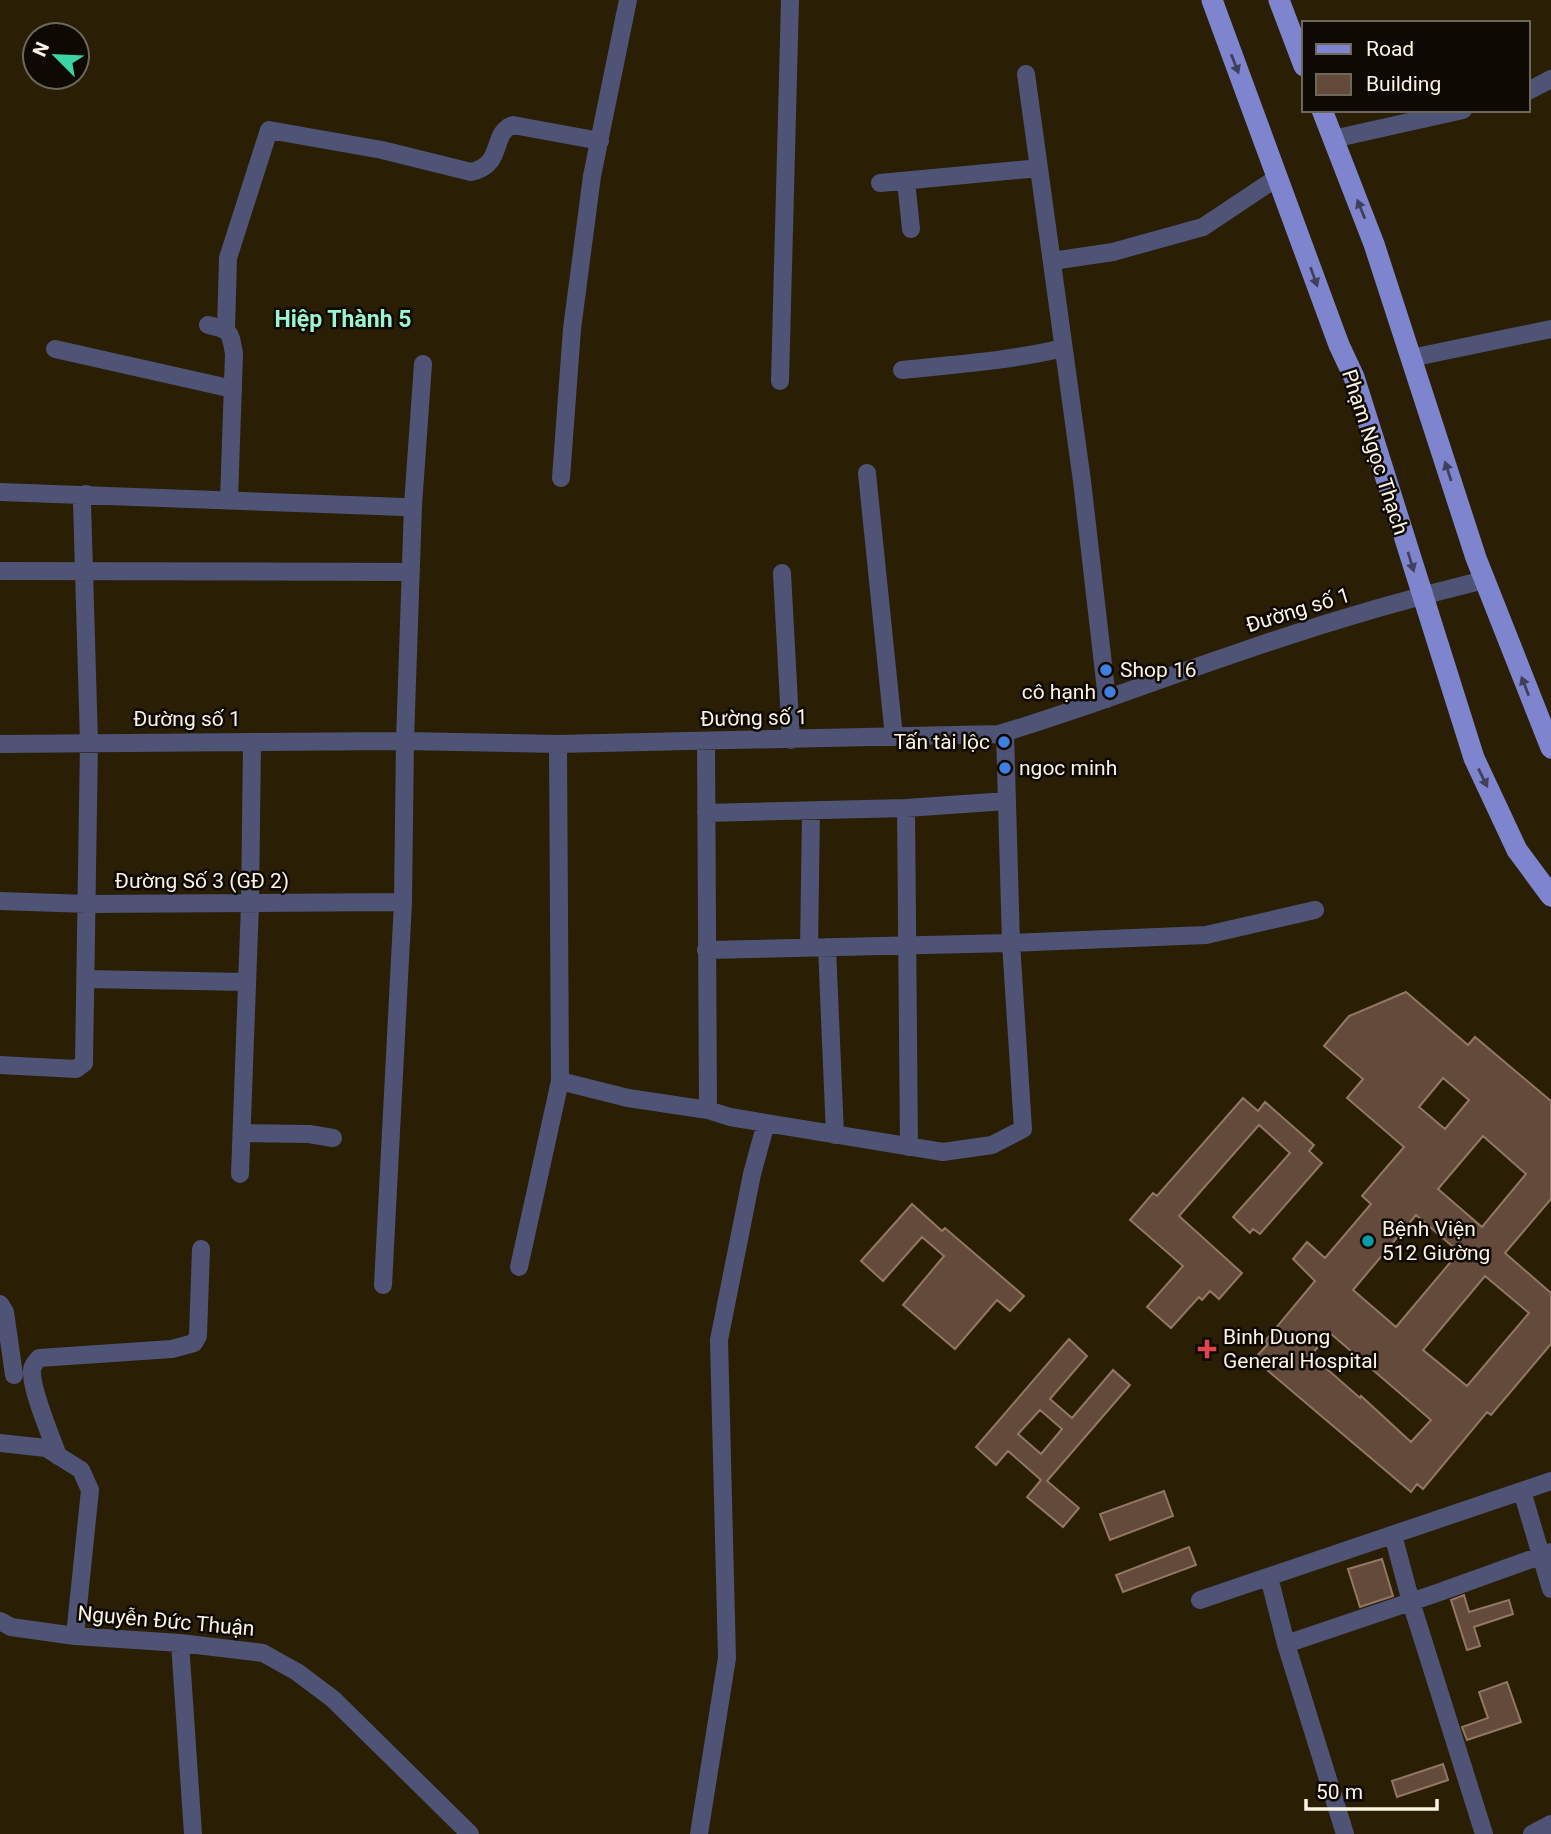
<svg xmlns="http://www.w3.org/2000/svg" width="1551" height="1834" viewBox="0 0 1551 1834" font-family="Roboto,sans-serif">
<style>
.building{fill:#644a3a;stroke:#927765;stroke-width:2;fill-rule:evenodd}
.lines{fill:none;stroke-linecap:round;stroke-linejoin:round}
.street{stroke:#4f5376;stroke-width:18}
.primary{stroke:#7e84cd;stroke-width:21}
.oneway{fill:#40405d}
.shop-dot{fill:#3f7fe0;stroke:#0e0902;stroke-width:2.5}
.culture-dot{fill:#0f9aa8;stroke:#0e0902;stroke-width:2.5}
.health-dot{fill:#e0444e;stroke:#0e0902;stroke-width:2.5}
.labels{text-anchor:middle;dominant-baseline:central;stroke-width:5;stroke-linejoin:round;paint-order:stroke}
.street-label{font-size:21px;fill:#fbf4e4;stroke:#0e0902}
.poi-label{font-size:21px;fill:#fbf4e4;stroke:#0e0902;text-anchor:start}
.neighbourhood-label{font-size:23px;font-weight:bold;fill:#9cf5d2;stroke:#0e0902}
</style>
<rect width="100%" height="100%" fill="#2a1e05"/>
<path class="building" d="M1406 992 1468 1045 1475 1037 1551 1101V1199L1505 1253 1551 1293V1344L1491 1415 1487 1412 1423 1489 1417 1484 1411 1492 1254 1359 1268 1344 1265 1341 1315 1281 1293 1259 1307 1242 1325 1258 1371 1204 1362 1196 1404 1147 1347 1098 1363 1079 1324 1046 1349 1016ZM1443 1078 1469 1100 1445 1129 1419 1107ZM1483 1136 1526 1174 1482 1227 1438 1189ZM1416 1215 1459 1252 1396 1327 1353 1290ZM1485 1276 1529 1313 1467 1386 1423 1350ZM1330 1333 1431 1420 1411 1442 1361 1396 1360 1398 1311 1355Z
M1243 1098 1258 1111 1265 1102 1314 1145 1309 1151 1322 1163 1260 1234 1253 1229 1250 1233 1233 1217 1290 1153 1259 1125 1179 1216 1242 1273 1219 1299 1210 1291 1202 1300 1199 1297 1171 1328 1147 1307 1183 1266 1130 1220 1153 1193 1157 1196Z
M912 1204 942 1231 945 1228 1024 1296 1010 1311 997 1300 955 1349 903 1305 944 1256 922 1237 883 1281 861 1261Z
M1069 1339 1087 1356 1050 1399 1072 1418 1113 1370 1130 1385 1047 1481 1079 1508 1063 1527 1027 1497 1041 1480 1008 1451 996 1465 976 1447ZM1040 1410 1062 1429 1041 1454 1018 1434Z
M1164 1491 1173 1516 1110 1540 1100 1514Z
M1189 1547 1196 1565 1123 1592 1116 1575Z
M1382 1559 1393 1596 1360 1607 1348 1569Z
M1464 1595 1469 1612 1509 1600 1513 1614 1474 1627 1480 1646 1467 1650 1451 1600Z
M1507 1682 1521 1722 1467 1740 1462 1727 1488 1718 1479 1692Z
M1443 1764 1448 1780 1397 1797 1392 1781Z"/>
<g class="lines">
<path class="street" d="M1026 74 1082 481 1107 699
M1528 91 1551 79
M1333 139 1463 110
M906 181 911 229
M880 183 1039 168
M1052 261 1113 252 1203 227 1278 177
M208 325C231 330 230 331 234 354L229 500
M226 329 228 258 269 130 382 150 471 172C505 165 490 133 513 125L600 141
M55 349 233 389
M1411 358 1551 329
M902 370C956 364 1010 361 1063 348
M780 381 790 0
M867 473 894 737
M561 478 572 329 592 176 628 0
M0 492 404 507 413 505
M0 571 411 572
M782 573 791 740
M706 742 708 1110
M0 744 405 741 558 744 999 734C1081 710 1159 679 1240 652 1320 624 1402 600 1484 580
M906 808 909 1147
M706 813 906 808 1007 801
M0 901 87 904 403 902
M827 947 835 1135
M809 948 811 811
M706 950 1011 943 1206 935 1315 910
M85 979 247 982
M0 1065 76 1069 84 1063 89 742 82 503 86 494
M560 1081 628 1098 708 1110 730 1117 943 1152 992 1145 1023 1129 1011 943 1005 733
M242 1133 309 1134 333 1138
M240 1174 250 904 252 742
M519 1267 560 1081 558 744
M383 1285 403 902 405 741 413 505 423 364
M0 1304 5 1312 14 1375
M0 1443 46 1448 81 1470 90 1490 75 1636
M58 1456C51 1436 32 1392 32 1373 31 1367 35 1363 39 1358L172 1349 194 1343 198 1336 201 1249
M1522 1491 1551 1589
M1393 1535 1411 1602 1484 1834
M1269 1577 1286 1644 1345 1834
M1200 1600 1551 1481
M0 1621 11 1627 75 1636 180 1643 263 1653 297 1672 333 1699 470 1834
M180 1643 193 1834
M1286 1644 1437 1593 1551 1552
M699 1834 727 1658 719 1340 752 1174 766 1123
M1532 1834 1551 1824"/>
<path class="primary" d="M1212 0 1339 345 1354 377 1474 758 1517 850 1551 896
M1279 0 1304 66
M1322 110 1374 244 1476 558 1551 748"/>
</g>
<defs><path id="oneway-solid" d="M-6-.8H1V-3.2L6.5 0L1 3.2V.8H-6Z" transform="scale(1.75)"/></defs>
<g class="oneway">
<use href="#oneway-solid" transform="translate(1235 64) rotate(69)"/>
<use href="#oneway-solid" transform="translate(1361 209) rotate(-112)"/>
<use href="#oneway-solid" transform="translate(1314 277) rotate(70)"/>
<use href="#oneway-solid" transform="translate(1448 471) rotate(-108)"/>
<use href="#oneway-solid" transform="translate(1411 562) rotate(73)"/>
<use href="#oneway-solid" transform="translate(1525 686) rotate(-111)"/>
<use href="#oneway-solid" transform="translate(1483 778) rotate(64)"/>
</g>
<g class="shop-dot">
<circle cx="1106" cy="670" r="7"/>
<circle cx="1110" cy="692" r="7"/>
<circle cx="1004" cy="742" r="7"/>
<circle cx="1005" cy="768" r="7"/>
</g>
<circle class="culture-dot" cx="1368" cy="1241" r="7"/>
<path class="health-dot" d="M1203.5 1338.5h7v7h7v7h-7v7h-7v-7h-7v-7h7z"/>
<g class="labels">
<g class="street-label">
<text transform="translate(1375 452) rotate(72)">Phạm Ngọc Thạch</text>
<text transform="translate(1298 610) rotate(-17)">Đường số 1</text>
<text transform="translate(754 718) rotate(-1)">Đường số 1</text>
<text x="187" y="719">Đường số 1</text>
<text x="202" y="881">Đường Số 3 (GĐ 2)</text>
<text transform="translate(166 1621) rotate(5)">Nguyễn Đức Thuận</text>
</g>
<g class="poi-label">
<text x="1120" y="670">Shop 16</text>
<text x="1096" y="692" text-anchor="end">cô hạnh</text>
<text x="990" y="742" text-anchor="end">Tấn tài lộc</text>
<text x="1019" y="768">ngoc minh</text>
<text x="1382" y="1229">Bệnh Viện<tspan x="1382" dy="24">512 Giường</tspan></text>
<text x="1223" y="1337">Binh Duong<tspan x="1223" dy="24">General Hospital</tspan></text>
</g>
<g class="neighbourhood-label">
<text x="343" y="319">Hiệp Thành 5</text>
</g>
</g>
<rect x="1302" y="21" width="228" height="91" fill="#0e0902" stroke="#6d675c" stroke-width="2"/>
<rect x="1316" y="44" width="35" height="10" fill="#7e84cd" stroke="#6d675c" stroke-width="2"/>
<text x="1366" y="56" font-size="21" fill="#fbf4e4">Road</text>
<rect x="1316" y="74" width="35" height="21" fill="#644a3a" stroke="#6d675c" stroke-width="2"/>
<text x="1366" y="91" font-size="21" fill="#fbf4e4">Building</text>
<g transform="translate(56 56) rotate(294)"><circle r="33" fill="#0e0902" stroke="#6d675c" stroke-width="2"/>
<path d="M0-5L12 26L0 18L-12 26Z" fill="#3bd4a4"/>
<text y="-10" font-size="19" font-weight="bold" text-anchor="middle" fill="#fbf4e4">N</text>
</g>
<path d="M1306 1799v10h131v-10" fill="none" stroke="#fbf4e4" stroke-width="3.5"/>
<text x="1316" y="1799" font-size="21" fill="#fbf4e4" stroke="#0e0902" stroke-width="5" paint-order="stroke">50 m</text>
</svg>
